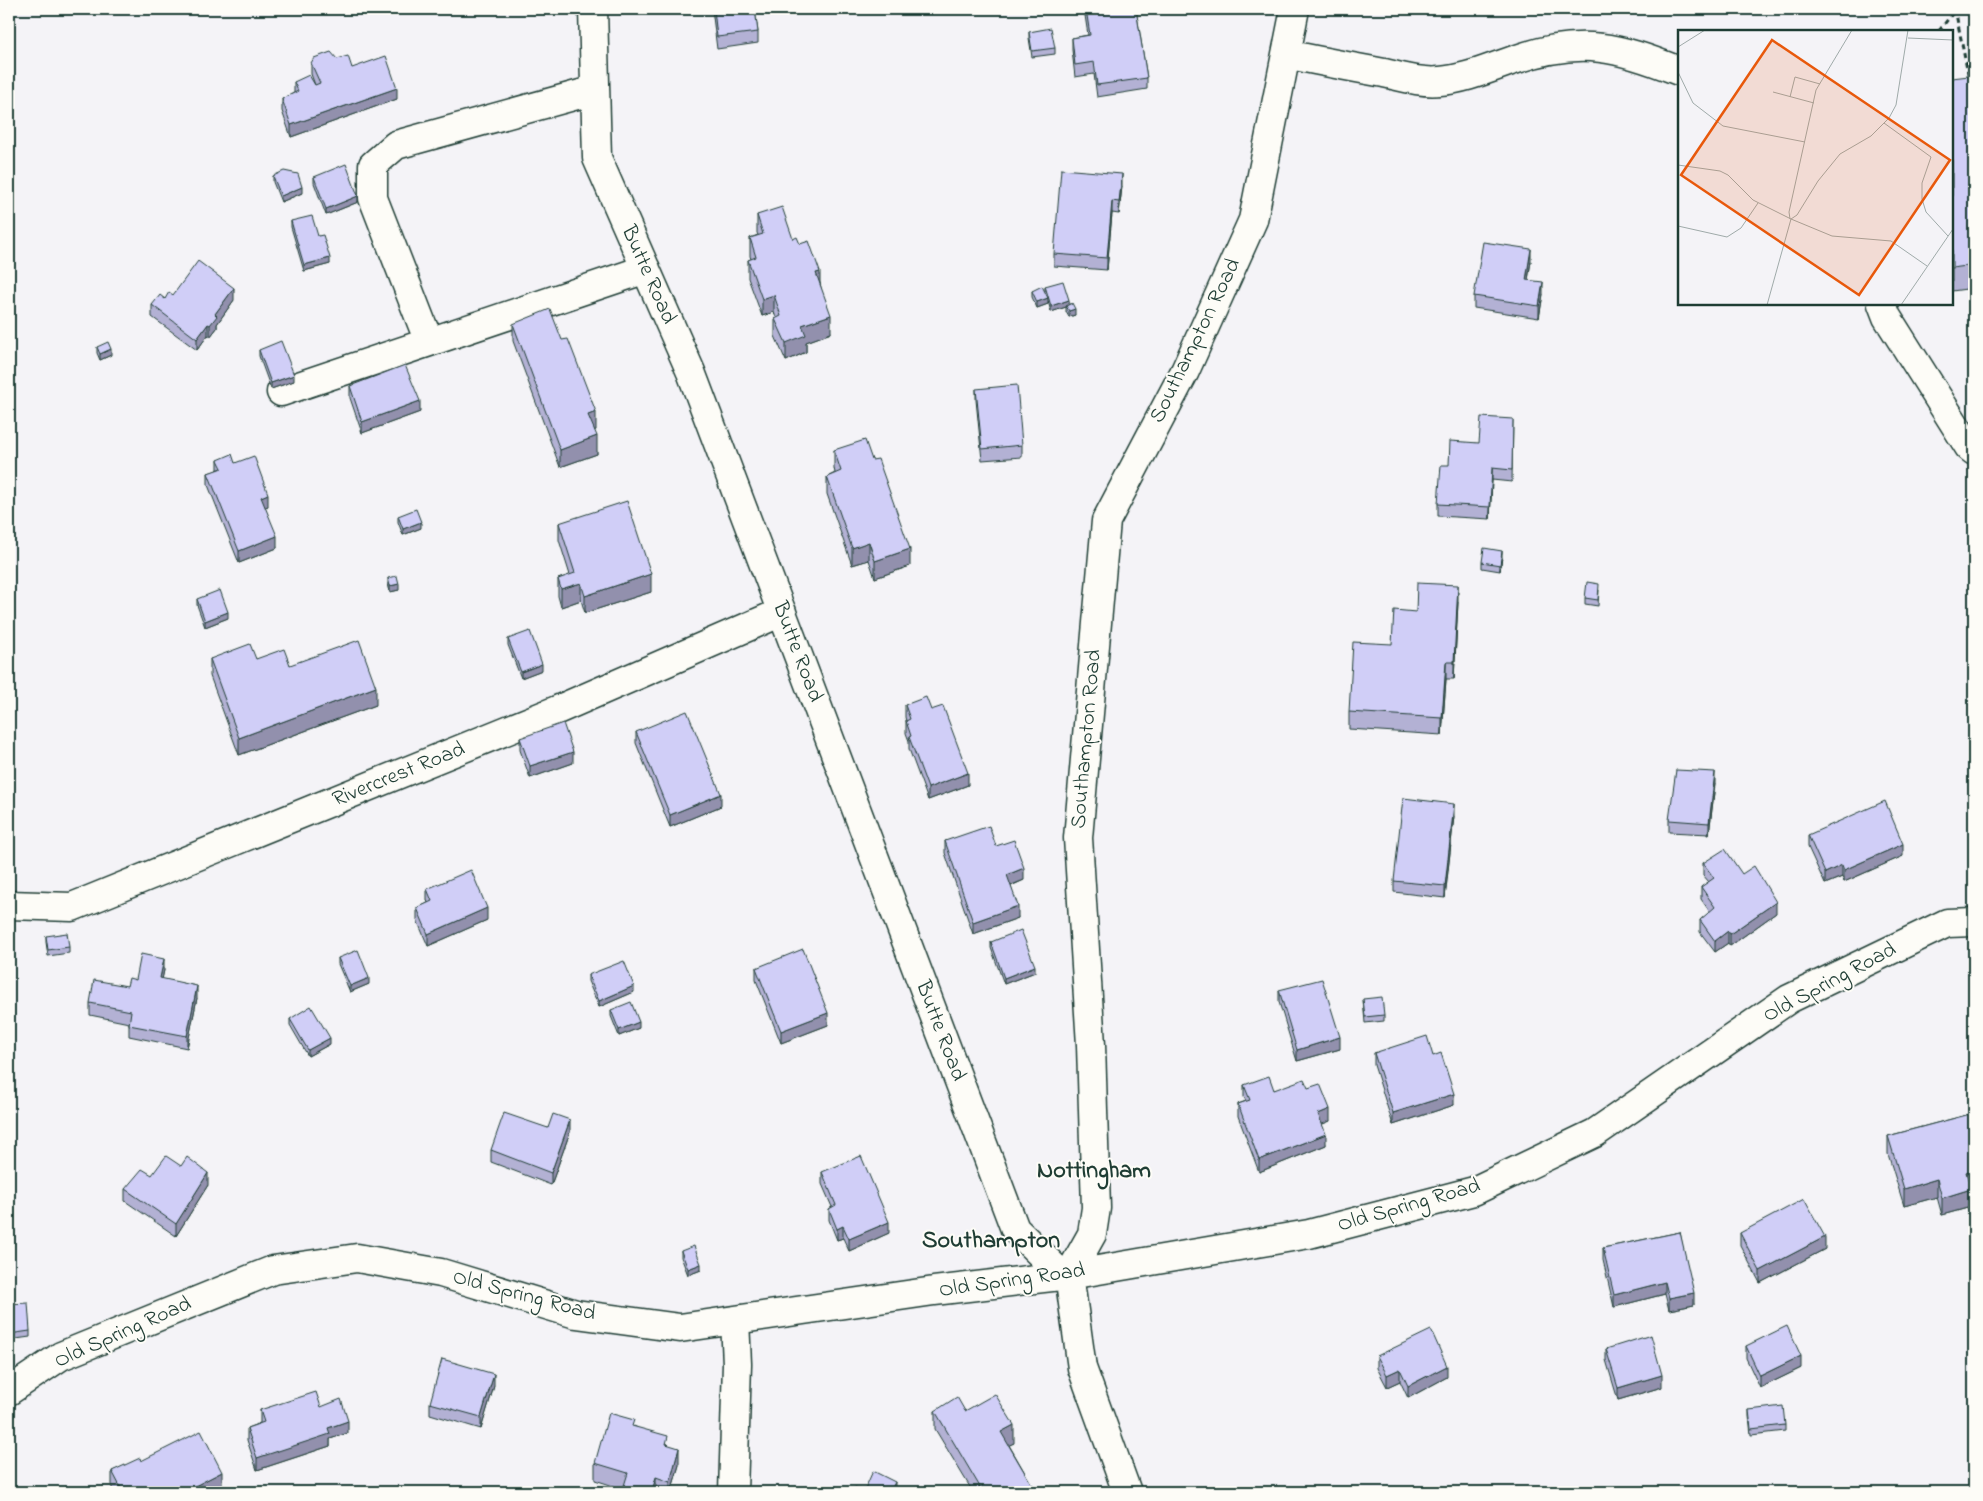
<svg xmlns="http://www.w3.org/2000/svg" width="1983" height="1501" viewBox="0 0 1983 1501" font-family="'Indie Flower',sans-serif">
<style>
.lines{fill:none;stroke-linecap:round;stroke-linejoin:round}
.minor-casing{stroke:#1f3d34;stroke-width:31}
.path{stroke:#1f3d34;stroke-width:3;stroke-dasharray:5 4;stroke-linecap:butt}
.minor{stroke:#fdfcf7;stroke-width:28}
.wall{fill:#b3b1d4;stroke:#1f3d34}
.shaded-wall{fill:#9290ad;stroke:#1f3d34}
.building{fill:#d0cef7;stroke:#1f3d34}
.labels{text-anchor:middle;dominant-baseline:central;stroke-width:4;stroke-linejoin:round;paint-order:stroke}
.street-label{font-size:22px;fill:#1f3d34;stroke:#fdfcf7}
.neighbourhood-label{font-size:24px;font-weight:bold;fill:#1f3d34;stroke:#fdfcf7}
.inset-road{fill:none;stroke:#9faaa9;stroke-width:1}
.view{fill:#e8590c;fill-opacity:0.15;stroke:#e8590c;stroke-width:2.5}
.inset-edge{fill:none;stroke:#1f3d34;stroke-width:2.5}
</style>
<rect width="100%" height="100%" fill="#f4f3f7"/>
<filter id="ink" filterUnits="userSpaceOnUse"><feTurbulence type="fractalNoise" baseFrequency=".02" numOctaves="2"/><feDisplacementMap in="SourceGraphic" scale="10" xChannelSelector="R" yChannelSelector="G"/><feConvolveMatrix kernelMatrix="1 2 1 2 8 2 1 2 1" color-interpolation-filters="sRGB"/></filter>
<g filter="url(#ink)">
<g class="lines">
<defs>
<path id="minor" d="M593 9 597 158 691 372 1015 1229 1062 1275
M1286 54C1319 61 1351 67 1384 73 1402 77 1422 83 1440 81 1467 79 1492 67 1517 59 1581 37 1619 47 1679 71
M1882 304 1887 317 1969 447 1974 451
M429 342 373 198V165L396 145 595 90
M281 392 646 269
M9 905 72 907 557 710 782 612
M9 1391 61 1356 273 1270 357 1258 441 1273 576 1314 680 1328 934 1291 1069 1275 1309 1234 1474 1191 1595 1133 1789 999 1947 923 1974 922
M733 1492 737 1364 735 1320
M1127 1492 1082 1368 1069 1275 1092 1234 1096 1208 1091 1045 1078 838 1106 521 1185 371 1253 220 1295 9"/>
</defs>
<use href="#minor" class="minor-casing"/>
<path class="path" d="M1955 9 1969 79
M1939 31 1955 10"/>
<use href="#minor" class="minor"/>
</g>
<path class="wall" d="M712 9H755L758 32V43L717 49Z
M1084 9H1136L1147 78V89L1097 97 1094 74 1075 77 1072 50V38L1088 35Z
M1029 32 1055 48V54L1032 57 1029 38Z
M337 59 352 68 397 99 291 137 282 111V99L294 93V82L315 85 311 74V63Z
M1952 78 1974 110V288L1952 291Z
M273 176 302 193 281 202 273 182Z
M314 177 358 202 326 215 314 183Z
M1122 186 1119 214 1112 213 1107 270 1054 266V254Z
M757 215 793 239 800 244 820 283 831 333 806 342V352L786 361 775 336V319L776 318 774 312 762 316 748 278V260L751 259 750 256V238L758 235 757 233Z
M291 221 318 236 330 264 304 271 291 227Z
M1531 261 1528 280 1543 294 1539 318 1474 308V296Z
M1045 286 1069 305 1075 315 1069 317 1066 312V307L1051 312 1048 301V304L1037 308 1032 297V291H1045Z
M173 295 234 300 217 324V328L210 337 208 335 197 350 152 317V305Z
M513 324 596 430H594L597 454 560 467 513 341Z
M97 347 111 355 100 360 97 353Z
M259 350 294 381 271 389 259 356Z
M350 386 420 412 362 433 350 398Z
M976 389 1022 445V457L982 460 976 400Z
M1513 419 1512 482 1492 480 1490 519 1438 516V504L1449 465Z
M834 450 910 566 875 578 869 560 852 565 827 494V477L835 473 834 468Z
M218 460 235 463 268 506 265 507 277 548 239 563 208 485V473L218 470Z
M398 516 421 528 403 535 398 522Z
M559 523 651 592 585 613 581 600 561 607 558 596V579L570 575 559 540Z
M1502 557 1500 571 1482 568V562Z
M388 578 399 590 390 592 388 584Z
M1599 590 1598 606 1585 604V598Z
M197 599 228 618 205 627 197 605Z
M1458 602 1454 679H1446L1442 735 1349 729V712L1392 644 1416 612Z
M508 639 542 670 521 678 508 645Z
M210 659H256L290 665 376 705 239 755 210 676Z
M905 705 931 710 968 785 928 800 909 749V741L906 733V721L905 717Z
M636 732 721 806 670 827 636 743Z
M520 738 573 763 530 778 520 750Z
M1715 784 1709 834 1669 832V820Z
M1454 816 1445 898 1394 892V881Z
M1808 835 1903 856 1844 882 1842 877 1825 884 1808 847Z
M945 841 996 846 1024 880 1011 886 1018 918 973 934 945 853Z
M1703 863 1742 874 1776 913 1730 946 1728 943 1715 952 1700 932V920L1710 912 1701 899V887L1709 882 1703 875Z
M427 889 487 920 428 946 417 920V908L428 903 427 900Z
M46 936 69 947V953L48 956 46 942Z
M991 942 1035 972 1004 984 991 948Z
M338 958 369 984 350 992 338 964Z
M756 968 828 1025 781 1043 756 980Z
M164 970 162 979 197 998 187 1048 129 1036V1023L90 1015V1003L127 986 136 980Z
M588 975 634 992 599 1007 588 981Z
M1279 990 1340 1049 1297 1061 1279 1002Z
M1363 999 1384 1015V1021L1365 1023Z
M611 1010 639 1028 619 1036 611 1016Z
M290 1019 330 1044 308 1056 290 1025Z
M1374 1053 1433 1056 1454 1105 1393 1125 1374 1065Z
M1244 1085 1274 1090 1308 1088 1330 1121 1322 1124 1326 1145 1259 1172 1238 1116V1104L1246 1101 1244 1097Z
M1974 1113V1186L1970 1187 1971 1207 1942 1215 1937 1197 1904 1206 1888 1154V1136Z
M548 1128 570 1132 551 1185 491 1162V1150Z
M181 1166 208 1185 176 1236 125 1201V1189L152 1175Z
M822 1172 889 1233 849 1251 843 1238 837 1240 829 1220V1209L832 1207 822 1184Z
M1680 1232 1694 1305 1669 1310 1665 1294 1614 1307 1603 1260V1248Z
M1740 1233 1825 1249 1760 1283 1740 1245Z
M681 1251 701 1270 688 1275 681 1257Z
M9 1304 30 1331V1337L9 1340Z
M1746 1346 1801 1368 1760 1388 1746 1358Z
M1606 1349 1662 1387 1618 1400 1606 1360Z
M1377 1356 1447 1377 1408 1398 1400 1381 1387 1387 1377 1368Z
M494 1386 481 1429 430 1414V1403Z
M321 1407 348 1433 330 1439V1446L257 1470 247 1440V1428L260 1423V1410Z
M1749 1410 1785 1425V1431L1751 1435 1749 1416Z
M935 1411H965L1014 1443 1009 1445 1036 1492H973L935 1429Z
M634 1426 668 1444 679 1465 671 1492H622L623 1489 595 1480V1463Z
M141 1461 222 1490 217 1492H114L112 1489V1471Z"/>
<path class="shaded-wall" d="M397 88V99L291 137V125Z
M1122 174V186L1119 214V202Z
M302 187V193L281 202V196Z
M358 196V202L326 215V209Z
M1112 201V213L1107 270V258Z
M1531 249V261L1526 292V280Z
M330 258V264L304 271V265Z
M820 272V290L816 273Z
M1543 282V294L1539 318V306Z
M234 288V300L217 324V328L210 337V325L215 314Z
M774 295V312L762 316V299Z
M1048 298V304L1037 308V302Z
M1069 300V306L1051 312V306Z
M1075 309V315L1069 317V311Z
M831 315V333L806 342V352L786 361V343L802 325Z
M208 324V335L197 350V339Z
M111 349V355L100 360V354Z
M294 375V381L271 389V383Z
M420 401V412L362 433V422Z
M596 412V430L588 433V415Z
M597 436V454L560 467V450Z
M1492 468V480L1490 519V507Z
M268 494V506L261 509V497Z
M421 522V528L403 535V529Z
M277 536V548L239 563V551Z
M869 542V560L852 565V548Z
M910 549V566L875 578V561Z
M1502 551V557L1500 571V565Z
M651 574V592L585 613V596Z
M581 583V600L561 607V589Z
M399 584V590L390 592V586Z
M1458 585V602L1454 679V662Z
M228 612V618L205 627V621Z
M1446 662V679L1442 735V718Z
M542 664V670L521 678V672Z
M376 687V705L239 755V738Z
M573 752V763L530 778V766Z
M1715 772V784L1709 834V823Z
M968 773V785L928 800V788Z
M721 794V806L670 827V815Z
M1454 804V816L1445 898V886Z
M1903 844V856L1844 882V870Z
M1842 865V877L1825 884V873Z
M1024 868V880L1007 887V875Z
M1776 902V913L1730 946V934Z
M1018 906V918L973 934V922Z
M487 908V920L428 946V934Z
M1728 931V943L1715 952V941Z
M164 959V970L160 990V978Z
M1035 966V972L1004 984V978Z
M369 978V984L350 992V986Z
M197 986V998L187 1048V1036Z
M634 986V992L599 1007V1001Z
M828 1013V1025L781 1043V1031Z
M639 1022V1028L619 1036V1030Z
M1340 1037V1049L1297 1061V1050Z
M330 1038V1044L308 1056V1050Z
M1454 1094V1105L1393 1125V1113Z
M1330 1109V1121L1318 1126V1114Z
M570 1120V1132L551 1185V1173Z
M1326 1134V1145L1259 1172V1160Z
M1974 1169V1186L1966 1189V1172Z
M208 1173V1185L176 1236V1224Z
M1937 1179V1197L1904 1206V1189Z
M1971 1189V1207L1942 1215V1198Z
M889 1222V1233L849 1251V1239Z
M843 1226V1238L837 1240V1229Z
M1825 1237V1249L1760 1283V1271Z
M701 1264V1270L688 1275V1269Z
M1665 1282V1294L1614 1307V1295Z
M1694 1293V1305L1669 1310V1298Z
M1801 1356V1368L1760 1388V1376Z
M1447 1366V1377L1408 1398V1386Z
M1400 1369V1381L1387 1387V1375Z
M494 1374V1386L481 1429V1417Z
M1662 1375V1387L1618 1400V1388Z
M348 1421V1433L330 1439V1446L257 1470V1458L328 1428Z
M1014 1425V1443L1001 1449V1432Z
M679 1448V1465L671 1492H670V1482Z
M222 1472V1490L217 1492H193V1487Z
M656 1477V1492L652 1491Z
M895 1482V1492H890Z"/>
<path class="building" d="M714 9H755L758 32 717 37Z
M1086 9H1136L1147 78 1097 85 1094 62 1075 65 1072 38 1090 35Z
M1051 28 1055 48 1032 51 1029 32Z
M331 52 337 59 348 56 352 68 386 56 397 88 291 125 282 99 298 91 294 82 309 75 315 85 320 83 311 63 314 58Z
M1969 76 1974 110V265L1952 268V78Z
M346 164 358 196 326 209 314 177Z
M1061 169 1122 174 1119 202 1112 201 1107 258 1054 254Z
M284 171 298 174 302 187 281 196 273 176Z
M782 207 793 239 797 237 800 244 809 241 820 272 816 273 831 315 802 325 806 335 786 343 775 319 781 316 774 295 762 299 748 260 756 257 750 238 763 234 757 215Z
M312 216 318 236 323 235 330 258 304 265 291 221Z
M1483 242 1531 249 1526 280 1543 282 1539 306 1474 296Z
M198 261 234 288 215 314 217 316 210 325 208 324 197 339 152 305 160 295 165 299 169 292 173 295Z
M1063 281 1069 300 1051 306 1045 286Z
M1042 286 1048 298 1037 302 1032 291Z
M1072 303 1075 309 1069 311 1066 306Z
M550 309 562 340 568 339 596 412 588 415 597 436 560 450 513 324Z
M281 341 294 375 271 383 259 350Z
M108 342 111 349 100 354 97 347Z
M405 365 420 401 362 422 350 386Z
M1017 385 1022 445 982 449 976 389Z
M1481 417 1513 419 1512 470 1492 468 1490 507 1438 504 1441 465H1449L1450 441 1479 443Z
M865 440 872 460 878 459 910 549 875 561 869 542 852 548 827 477 841 471 834 450Z
M232 454 235 463 254 456 268 494 261 497 277 536 239 551 208 473 222 468 218 460Z
M627 501 651 574 585 596 581 583 561 589 558 579 575 573 559 523Z
M416 509 421 522 403 529 398 516Z
M1484 548 1502 551 1500 565 1482 562Z
M397 576 399 584 390 586 388 578Z
M1587 582 1599 584 1598 600 1585 598Z
M1417 583 1458 585 1454 662H1446L1442 718 1349 712 1353 642 1392 644 1394 610 1416 612Z
M220 590 228 612 205 621 197 599Z
M530 631 542 664 521 672 508 639Z
M359 640 376 687 239 738 210 659 250 644 256 659 284 649 290 665Z
M926 697 931 710 943 706 968 773 928 788 909 737 911 736 906 721 910 719 905 705Z
M687 711 721 794 670 815 636 732Z
M563 723 573 752 530 766 520 738Z
M1676 770 1715 772 1709 823 1669 820Z
M1403 798 1454 804 1445 886 1394 881Z
M1885 801 1903 844 1844 870 1842 865 1825 873 1808 835Z
M989 826 996 846 1014 840 1024 868 1007 875 1018 906 973 922 945 841Z
M1725 849 1742 874 1754 866 1776 902 1730 934 1728 931 1715 941 1700 920 1715 907 1701 887 1714 878 1703 863Z
M471 870 487 908 428 934 417 908 432 901 427 889Z
M1021 930 1035 966 1004 978 991 942Z
M67 933 69 947 48 950 46 936Z
M803 949 828 1013 781 1031 756 968Z
M358 950 369 978 350 986 338 958Z
M141 954 164 959 160 978 197 986 187 1036 129 1025 131 1011 90 1003 94 980 127 986 129 978 136 980Z
M624 961 634 986 599 1001 588 975Z
M1322 979 1340 1037 1297 1050 1279 990Z
M1382 997 1384 1015 1365 1017 1363 999Z
M631 1002 639 1022 619 1030 611 1010Z
M311 1006 330 1038 308 1050 290 1019Z
M1427 1036 1433 1056 1441 1053 1454 1094 1393 1113 1374 1053Z
M1269 1076 1274 1090 1304 1079 1308 1088 1320 1084 1330 1109 1318 1114 1326 1134 1259 1160 1238 1104 1250 1100 1244 1085Z
M504 1113 548 1128 553 1114 570 1120 551 1173 491 1150Z
M1974 1113V1169L1966 1172 1971 1189 1942 1198 1937 1179 1904 1189 1888 1136Z
M166 1156 181 1166 187 1157 208 1173 176 1224 125 1189 142 1169 152 1175Z
M861 1156 889 1222 849 1239 843 1226 837 1229 829 1209 836 1205 822 1172Z
M1804 1199 1825 1237 1760 1271 1740 1233Z
M1680 1232 1694 1293 1669 1298 1665 1282 1614 1295 1603 1248Z
M694 1246 701 1264 688 1269 681 1251Z
M28 1303 30 1331 9 1334V1304Z
M1787 1326 1801 1356 1760 1376 1746 1346Z
M1431 1330 1447 1366 1408 1386 1400 1369 1387 1375 1377 1356Z
M1651 1335 1662 1375 1618 1388 1606 1349Z
M442 1359 494 1374 481 1417 430 1403Z
M316 1392 321 1407 341 1399 348 1421 328 1428 330 1434 257 1458 247 1428 264 1422 260 1410Z
M995 1394 1014 1425 1001 1432 1036 1492H983L935 1411 957 1397 965 1411Z
M1783 1406 1785 1425 1751 1429 1749 1410Z
M609 1413 634 1420 632 1426 668 1436 666 1444 679 1448 670 1482 656 1477 652 1491 657 1492H622L628 1473 595 1463Z
M201 1431 222 1472 193 1487 196 1492H123L112 1471 140 1458 141 1461Z
M873 1471 895 1482 890 1492H853L855 1487 864 1491Z"/>
</g>
<g class="labels">
<g class="street-label">
<text transform="translate(648 275) rotate(66)">Butte Road</text>
<text transform="translate(1196 341) rotate(-64)">Southampton Road</text>
<text transform="translate(797 652) rotate(69)">Butte Road</text>
<text transform="translate(1087 739) rotate(-85)">Southampton Road</text>
<text transform="translate(399 775) rotate(-22)">Rivercrest Road</text>
<text transform="translate(1830 983) rotate(-28)">Old Spring Road</text>
<text transform="translate(940 1031) rotate(69)">Butte Road</text>
<text transform="translate(1409 1206) rotate(-16)">Old Spring Road</text>
<text transform="translate(1012 1281) rotate(-8)">Old Spring Road</text>
<text transform="translate(524 1296) rotate(15)">Old Spring Road</text>
<text transform="translate(123 1333) rotate(-24)">Old Spring Road</text>
</g>
<g class="neighbourhood-label">
<text x="1094" y="1171">Nottingham</text>
<text x="991" y="1241">Southampton</text>
</g>
</g>
<g transform="translate(1678 30)">
<rect width="275" height="275" fill="#f4f3f7"/>
<path class="inset-road" d="M230 8 275 10M0 17 27 0M0 42 15 73 45 96 127 112M95 62 136 73M112 67 117 47 142 54M206 93 253 127 244 153V169L248 182 270 206M0 135 42 141 50 145 75 170 113 189 154 206 213 211 249 236M112 189 111 182 138 60 174 0M0 196 49 207 63 198 80 173M89 275 113 189 119 185 140 151 162 124 193 106 211 88 218 75 230 0M223 275 275 199"/>
<path class="view" d="M94 10 272 130 181 265 3 145Z"/>
<rect width="275" height="275" class="inset-edge"/>
</g>
<rect width="1983" height="1501" fill="none" stroke="#fdfcf7" stroke-width="30"/>
<rect x="15" y="15" width="1953" height="1471" fill="none" stroke="#1f3d34" stroke-width="2" filter="url(#ink)"/>
</svg>
